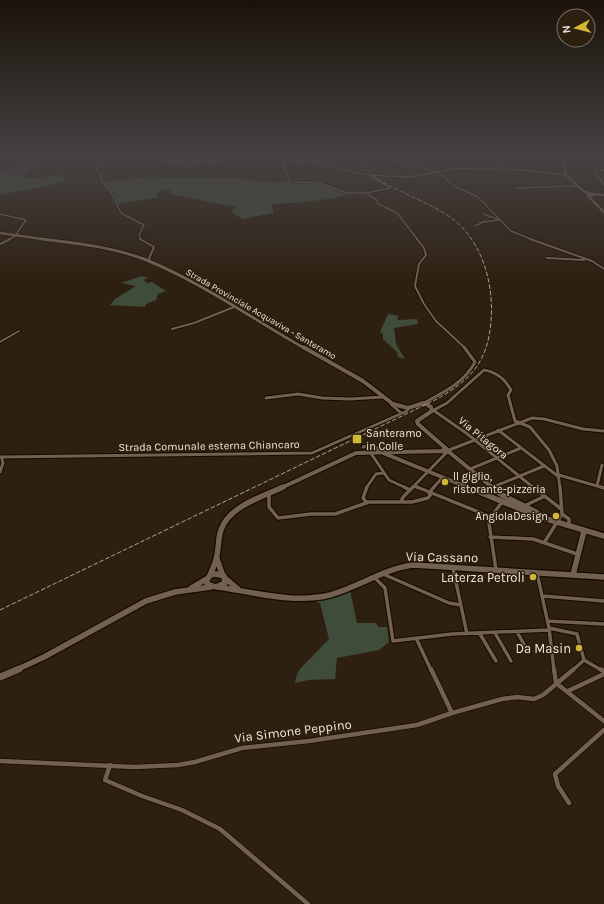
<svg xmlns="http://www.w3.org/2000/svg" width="604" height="904" viewBox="0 0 604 904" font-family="Karla,sans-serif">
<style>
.green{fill:#404c3a}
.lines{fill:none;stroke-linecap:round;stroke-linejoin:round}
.street-far4-casing{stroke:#160900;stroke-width:2.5}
.street-far3-casing{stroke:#160900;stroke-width:3.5}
.street-far2-casing{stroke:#160900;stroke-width:5}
.street-far1-casing{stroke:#160900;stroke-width:5.5}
.street-casing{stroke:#160900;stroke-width:6}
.secondary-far4-casing{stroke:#160900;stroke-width:3.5}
.secondary-far3-casing{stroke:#160900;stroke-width:4.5}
.secondary-far2-casing{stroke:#160900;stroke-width:6}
.secondary-far1-casing{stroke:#160900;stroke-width:8}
.secondary-casing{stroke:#160900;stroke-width:9}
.street-far4{stroke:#726150;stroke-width:1.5}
.street-far3{stroke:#726150;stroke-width:2}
.street-far2{stroke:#726150;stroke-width:3}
.street-far1{stroke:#726150;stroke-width:3.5}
.street{stroke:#726150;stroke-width:4.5}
.secondary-far4{stroke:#726150;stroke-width:2.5}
.secondary-far3{stroke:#726150;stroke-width:3}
.secondary-far2{stroke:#726150;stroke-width:4}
.secondary-far1{stroke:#726150;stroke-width:5.5}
.secondary{stroke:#726150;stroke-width:7}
.rail{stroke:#ada297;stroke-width:1;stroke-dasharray:4.5 2;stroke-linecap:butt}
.poi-dot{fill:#d1b736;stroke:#2e2011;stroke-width:1.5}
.labels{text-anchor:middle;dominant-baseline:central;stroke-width:3;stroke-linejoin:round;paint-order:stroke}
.far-street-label{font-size:9px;fill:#f1e7de;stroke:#2e2011}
.poi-label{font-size:11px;fill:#f1e7de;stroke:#2e2011;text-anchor:start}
.street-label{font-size:11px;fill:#f1e7de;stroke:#2e2011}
.near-street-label{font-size:13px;fill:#f1e7de;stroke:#2e2011}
.near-poi-label{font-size:13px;fill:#f1e7de;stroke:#2e2011;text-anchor:end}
</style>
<rect width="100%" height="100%" fill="#2e2011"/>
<path class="green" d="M39 160 40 163 22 177 28 179 63 175 66 182 0 195V172Z
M146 177 237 178 258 182 320 183 350 194C324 201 297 203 271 204L274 213 243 219 230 211 237 207 178 196 169 194 171 192 169 191 171 190C165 188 161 190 156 195L159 197 118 204 112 192 104 182Z
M142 276 148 278 144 280 147 283 152 282 166 291 158 294 156 300 146 304 145 307 110 305 115 299 136 286 121 283Z
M388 314 399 316 397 319 399 320 417 319 418 324 394 328 396 344 405 359 398 357 397 352 383 339V334L380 332Z
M350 590 357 623H376L378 627H387L389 642 379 650 337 658 335 679 308 680 295 683 297 674 300 669 329 639 320 603H317L318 599Z"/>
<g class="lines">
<defs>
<path id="street-far4" d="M97 155 101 159 97 170 101 174 102 182 111 192 121 213 144 225 139 235 141 240
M272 155 280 160 326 164 360 174 384 176 411 177 456 168 522 170 566 175
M393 155 394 160 398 162 438 172 454 186 478 197 511 231 533 240
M489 155 503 163 504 169
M99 157 155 159 189 164 225 160 244 155
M285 161 283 165 290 182 320 183 347 193H366L377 200V203L397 213 418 240
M604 170H594L604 185
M516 188 577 186
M367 193 390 188 371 176
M0 214 26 220 15 236 8 240
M483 214 497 219
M475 226 483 222 499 220"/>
<path id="street-far3" d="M140 239 154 247 148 261
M417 239 424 248 426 255 419 264 415 286 424 304 436 321 465 348
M530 239 592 261 604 269
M0 244 10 239
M547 258 584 260
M172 329 194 323 234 307
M0 342 19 331"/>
<path id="street-far2" d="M266 398 298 394 322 398 350 399 383 397
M424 403C444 392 464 383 475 362L464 347
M391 404 401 413
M433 410 466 433 534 488
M434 410 447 403 484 370C497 372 505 379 511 390L508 395 515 421 530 427 549 450 557 466 560 488
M498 430 559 477
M363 447 373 445 381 452
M449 450 532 418 544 419 583 429 604 431
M370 452 389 480 406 488
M0 457 312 453 407 411 408 408
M470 469 521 448
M0 472 3 463 2 459
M559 475 604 488
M414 486 419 488
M597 486 602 465
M493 487 544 466
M366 488 376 474 384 473
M412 488 446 453
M433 488 442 478"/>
<path id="street-far1" d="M404 487 410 490
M417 487 491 517
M533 487 561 509
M601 487 604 488
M429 493 434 487
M269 494V507L278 518 311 514H335L369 502H412L428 498 432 493
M401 502 403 497 413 487
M367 503 363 498 367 487
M524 506 543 497
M562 514 569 519V526
M490 537 533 539 577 554
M544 543 562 514 560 487
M453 568 467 634
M496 570 489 523 491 517 502 502
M537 573 549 628 554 670
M383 574 449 603 461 605
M374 577 385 588 393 641 452 634 549 630
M543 596 604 601
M547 621 604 624
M549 628 577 634 584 660 601 670
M517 632 529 653
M495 633 511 661
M480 634 496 661
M416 638 431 670
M573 670 584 660"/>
<path id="street" d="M431 669 452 713
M554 669 556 683
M600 669 604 671
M556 683 604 721
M568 691 604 674
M0 761 135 767 178 765 195 762 242 748 309 741 417 725 452 713 502 699 517 697 534 699 543 695 574 669
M110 765 105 780 142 796 182 810 220 829 308 904
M569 803 558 786 555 774 604 730"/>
<path id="secondary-far4" d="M561 155 566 175 583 191 592 194
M587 194 595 195 590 196Z
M594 194 604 195
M588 196 604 212
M0 233 49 240"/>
<path id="secondary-far3" d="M42 239C76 243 111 247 144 259 201 282 251 318 304 348"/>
<path id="secondary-far2" d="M303 347 363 381 393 404 408 408 424 403 431 407 432 411 417 421 418 424 450 452H444L443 450 445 449
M449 452 493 488
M383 453 469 488
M281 488 356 453 443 451"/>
<path id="secondary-far1" d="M467 487 540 517 604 536
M492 487 502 495 536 512 540 516
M217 559 223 576
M216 574 224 576 225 583 216 587 207 584V580L210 575Z
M210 575C213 568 216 562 217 555 219 546 218 538 221 530 229 506 262 497 283 487
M573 575 584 531
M225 578 238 589
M218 587C254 592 294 604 330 595 359 587 383 569 413 565L604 577
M191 588 208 578
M16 670 44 657 146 601 175 592 211 587"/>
<path id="secondary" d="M0 677 19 669"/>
</defs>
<use href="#street-far4" class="street-far4-casing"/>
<use href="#street-far3" class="street-far3-casing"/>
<use href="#street-far2" class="street-far2-casing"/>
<use href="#street-far1" class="street-far1-casing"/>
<use href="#street" class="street-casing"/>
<use href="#secondary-far4" class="secondary-far4-casing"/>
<use href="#secondary-far3" class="secondary-far3-casing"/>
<use href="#secondary-far2" class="secondary-far2-casing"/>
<use href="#secondary-far1" class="secondary-far1-casing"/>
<use href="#secondary" class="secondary-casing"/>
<use href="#street-far4" class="street-far4"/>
<use href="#street-far3" class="street-far3"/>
<use href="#street-far2" class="street-far2"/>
<use href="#street-far1" class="street-far1"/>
<use href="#street" class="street"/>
<use href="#secondary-far4" class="secondary-far4"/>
<use href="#secondary-far3" class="secondary-far3"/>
<use href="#secondary-far2" class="secondary-far2"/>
<use href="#secondary-far1" class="secondary-far1"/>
<use href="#secondary" class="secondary"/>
<path class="rail" d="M0 610 437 399C471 380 488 361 491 321 494 285 483 243 454 220 439 208 420 201 403 192 383 183 368 176 358 155"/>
</g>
<linearGradient id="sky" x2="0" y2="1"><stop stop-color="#191209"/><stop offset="0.55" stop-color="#464243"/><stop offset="1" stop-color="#464243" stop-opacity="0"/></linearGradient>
<rect width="604" height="282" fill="url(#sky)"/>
<g class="poi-dot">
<rect x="352" y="434" width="10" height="10" rx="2"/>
<circle cx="445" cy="482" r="4"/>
<circle cx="556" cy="516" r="4"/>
<circle cx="533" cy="577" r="4"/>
<circle cx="579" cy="648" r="4"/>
</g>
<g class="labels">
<g class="far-street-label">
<text transform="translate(261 314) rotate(30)">Strada Provinciale Acquaviva - Santeramo</text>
</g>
<g class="poi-label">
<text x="366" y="433">Santeramo<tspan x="366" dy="13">in Colle</tspan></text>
<text x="453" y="476">Il giglio,<tspan x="453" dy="13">ristorante-pizzeria</tspan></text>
<text x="548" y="516" text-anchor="end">AngiolaDesign</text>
</g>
<g class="street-label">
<text transform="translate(483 438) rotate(39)">Via Pitagora</text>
<text transform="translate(209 446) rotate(-1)">Strada Comunale esterna Chiancaro</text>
</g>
<g class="near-street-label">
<text transform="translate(442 557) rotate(1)">Via Cassano</text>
<text transform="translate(293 731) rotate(-7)">Via Simone Peppino</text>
</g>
<g class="near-poi-label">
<text x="525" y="577">Laterza Petroli</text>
<text x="571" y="648">Da Masin</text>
</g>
</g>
<g transform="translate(576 28) rotate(263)"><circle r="19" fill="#2e2011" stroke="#7c7063"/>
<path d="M0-3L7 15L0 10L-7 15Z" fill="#d1b736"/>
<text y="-6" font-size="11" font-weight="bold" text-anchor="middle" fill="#f1e7de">N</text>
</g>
</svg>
